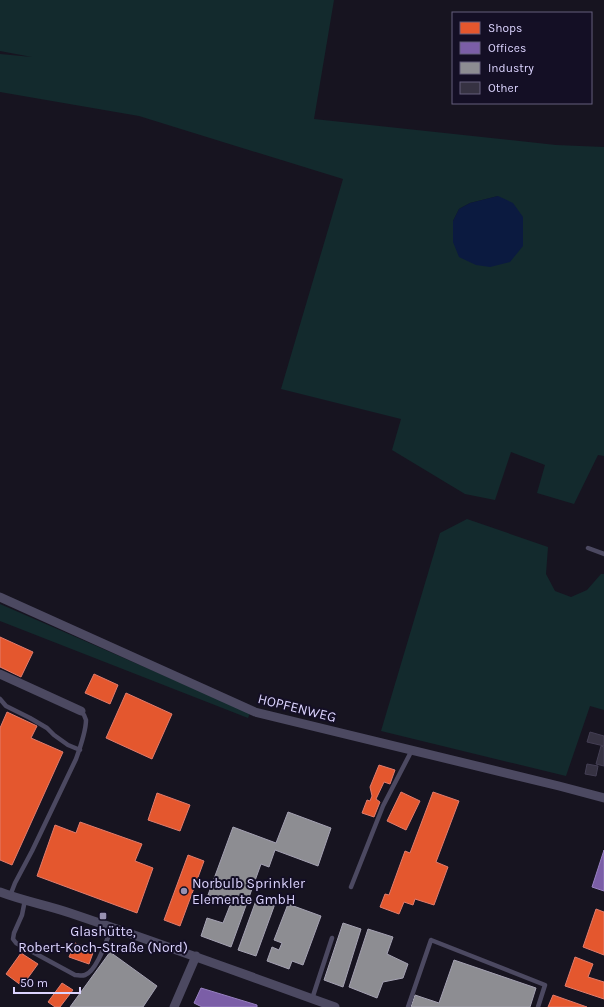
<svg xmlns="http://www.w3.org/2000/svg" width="604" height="1007" viewBox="0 0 604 1007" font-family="Karla,sans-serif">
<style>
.green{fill:#132a2d;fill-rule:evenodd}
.water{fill:#0b1a40}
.shops{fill:#e4572e;stroke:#e27c6d}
.offices{fill:#7b5ea7;stroke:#9881c1}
.industry{fill:#8d8d92;stroke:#a5a2b3}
.building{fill:#363242;stroke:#443f54}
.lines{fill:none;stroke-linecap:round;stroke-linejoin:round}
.service{stroke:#4c4961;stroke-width:4.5}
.minor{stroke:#4c4961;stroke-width:9}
.poi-dot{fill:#9791b1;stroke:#140f25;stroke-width:1.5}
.labels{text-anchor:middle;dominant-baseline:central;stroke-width:4;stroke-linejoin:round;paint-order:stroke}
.street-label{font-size:14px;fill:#dcd4ff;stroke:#140f25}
.poi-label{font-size:14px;fill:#dcd4ff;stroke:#140f25;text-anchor:start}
</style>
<rect width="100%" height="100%" fill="#171420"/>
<path class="green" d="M0 0H334L314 119 556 145 604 147V456L598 455 574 504 537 493 545 465 511 452 495 500 465 494 392 450 401 419 281 389 343 179 139 116 0 92V54L32 57 0 51ZM498 196 453 242V221L459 209 470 203Z
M467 519 548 547 546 574 555 591 571 597 587 590 601 574H604V710L590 706 566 776 381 731 440 533Z
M0 604 250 713 248 718 0 621Z"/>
<path class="water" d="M498 196 513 203 523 217V246L510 262 490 267 476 265 459 257 453 242V221L459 209 470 203Z"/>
<path class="shops" d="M0 637 33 652 21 677 0 667Z
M94 674 118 685 110 704 85 693Z
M126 693 172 714 152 759 106 738Z
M7 712 37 726 31 738 63 752 12 865 0 860V728Z
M379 765 395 770 390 784 384 782 376 799 380 802 374 817 362 813 367 800 370 801 372 796 370 787Z
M401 792 420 801 406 830 387 821Z
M433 792 459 801 436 862 448 867 434 905 415 899 413 905 404 902 399 914 380 907 385 894 389 895 405 851 410 853Z
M157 793 190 805 180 831 148 820Z
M80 822 142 844 135 861 153 868 137 913 37 876 55 825 76 833Z
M188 855 204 861 180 926 164 920Z
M596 909 604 912V955L583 947Z
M75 943 94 950 89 964 69 957Z
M21 953 38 964 22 986 6 974Z
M575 957 593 964 588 977 604 982V999L565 986Z
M62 983 73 990 60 1007H55L48 1002Z
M553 995 587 1007H548Z"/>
<path class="offices" d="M604 850V891L592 887Z
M201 988 257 1005V1007H202L194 1003Z"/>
<path class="industry" d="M288 812 331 828 318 866 275 850 269 867 261 864 231 947 201 936 207 918 223 923 231 903 208 895 233 827 276 843Z
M258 895 276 901 256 956 238 950Z
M288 904 321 916 303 965 292 961 289 969 267 961 272 947 279 950 282 943 274 940Z
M343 923 361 929 343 987 324 980Z
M368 929 393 937 387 954 408 964 403 978 383 982 377 998 349 987Z
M110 952 157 986 143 1007H70Z
M454 960 536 988 530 1007H411L415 995 439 1003Z"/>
<path class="building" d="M590 732 604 736V746L587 742Z
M601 746 604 747V766L596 764Z
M587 764 598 766 596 776 585 774Z"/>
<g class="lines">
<path class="service" d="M588 548 604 554
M0 699 6 706 30 718 47 728 54 735 68 745 80 750
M351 887 383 806 412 750
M10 896 15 883 32 851 76 759C80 748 86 731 86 720 85 716 83 713 81 711
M25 900 22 915 14 933 13 939 16 943 75 975C78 975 82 976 85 975 97 971 107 939 112 927
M312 999 332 938
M408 1007 431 940 545 985 538 1007"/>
<path class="minor" d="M0 597 255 712 559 786 604 798
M0 674 81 711
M0 892C23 901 47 905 70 913 159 943 247 975 335 1007
M174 1007 196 956"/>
</g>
<g class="poi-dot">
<circle cx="184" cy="891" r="4"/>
<rect x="99" y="912" width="8" height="8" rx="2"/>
</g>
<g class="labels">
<g class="street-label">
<text transform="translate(297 708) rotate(14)">HOPFENWEG</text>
</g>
<g class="poi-label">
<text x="192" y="883">Norbulb Sprinkler<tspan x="192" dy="16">Elemente GmbH</tspan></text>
<text x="103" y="931" text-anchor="middle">Glashütte,<tspan x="103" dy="16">Robert-Koch-Straße (Nord)</tspan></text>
</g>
</g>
<rect x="452" y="12" width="140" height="92" fill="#140f25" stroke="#645e7c"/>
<rect x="460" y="22" width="20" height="12" fill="#e4572e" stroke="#645e7c"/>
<text x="488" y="32" font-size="12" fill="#dcd4ff">Shops</text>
<rect x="460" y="42" width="20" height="12" fill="#7b5ea7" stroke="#645e7c"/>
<text x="488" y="52" font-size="12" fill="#dcd4ff">Offices</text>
<rect x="460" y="62" width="20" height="12" fill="#8d8d92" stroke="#645e7c"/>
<text x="488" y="72" font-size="12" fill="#dcd4ff">Industry</text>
<rect x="460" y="82" width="20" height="12" fill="#363242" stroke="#645e7c"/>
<text x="488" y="92" font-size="12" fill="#dcd4ff">Other</text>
<path d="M14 987v6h66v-6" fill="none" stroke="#dcd4ff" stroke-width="2"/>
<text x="20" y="987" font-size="12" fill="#dcd4ff" stroke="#140f25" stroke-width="3" paint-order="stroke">50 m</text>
</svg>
